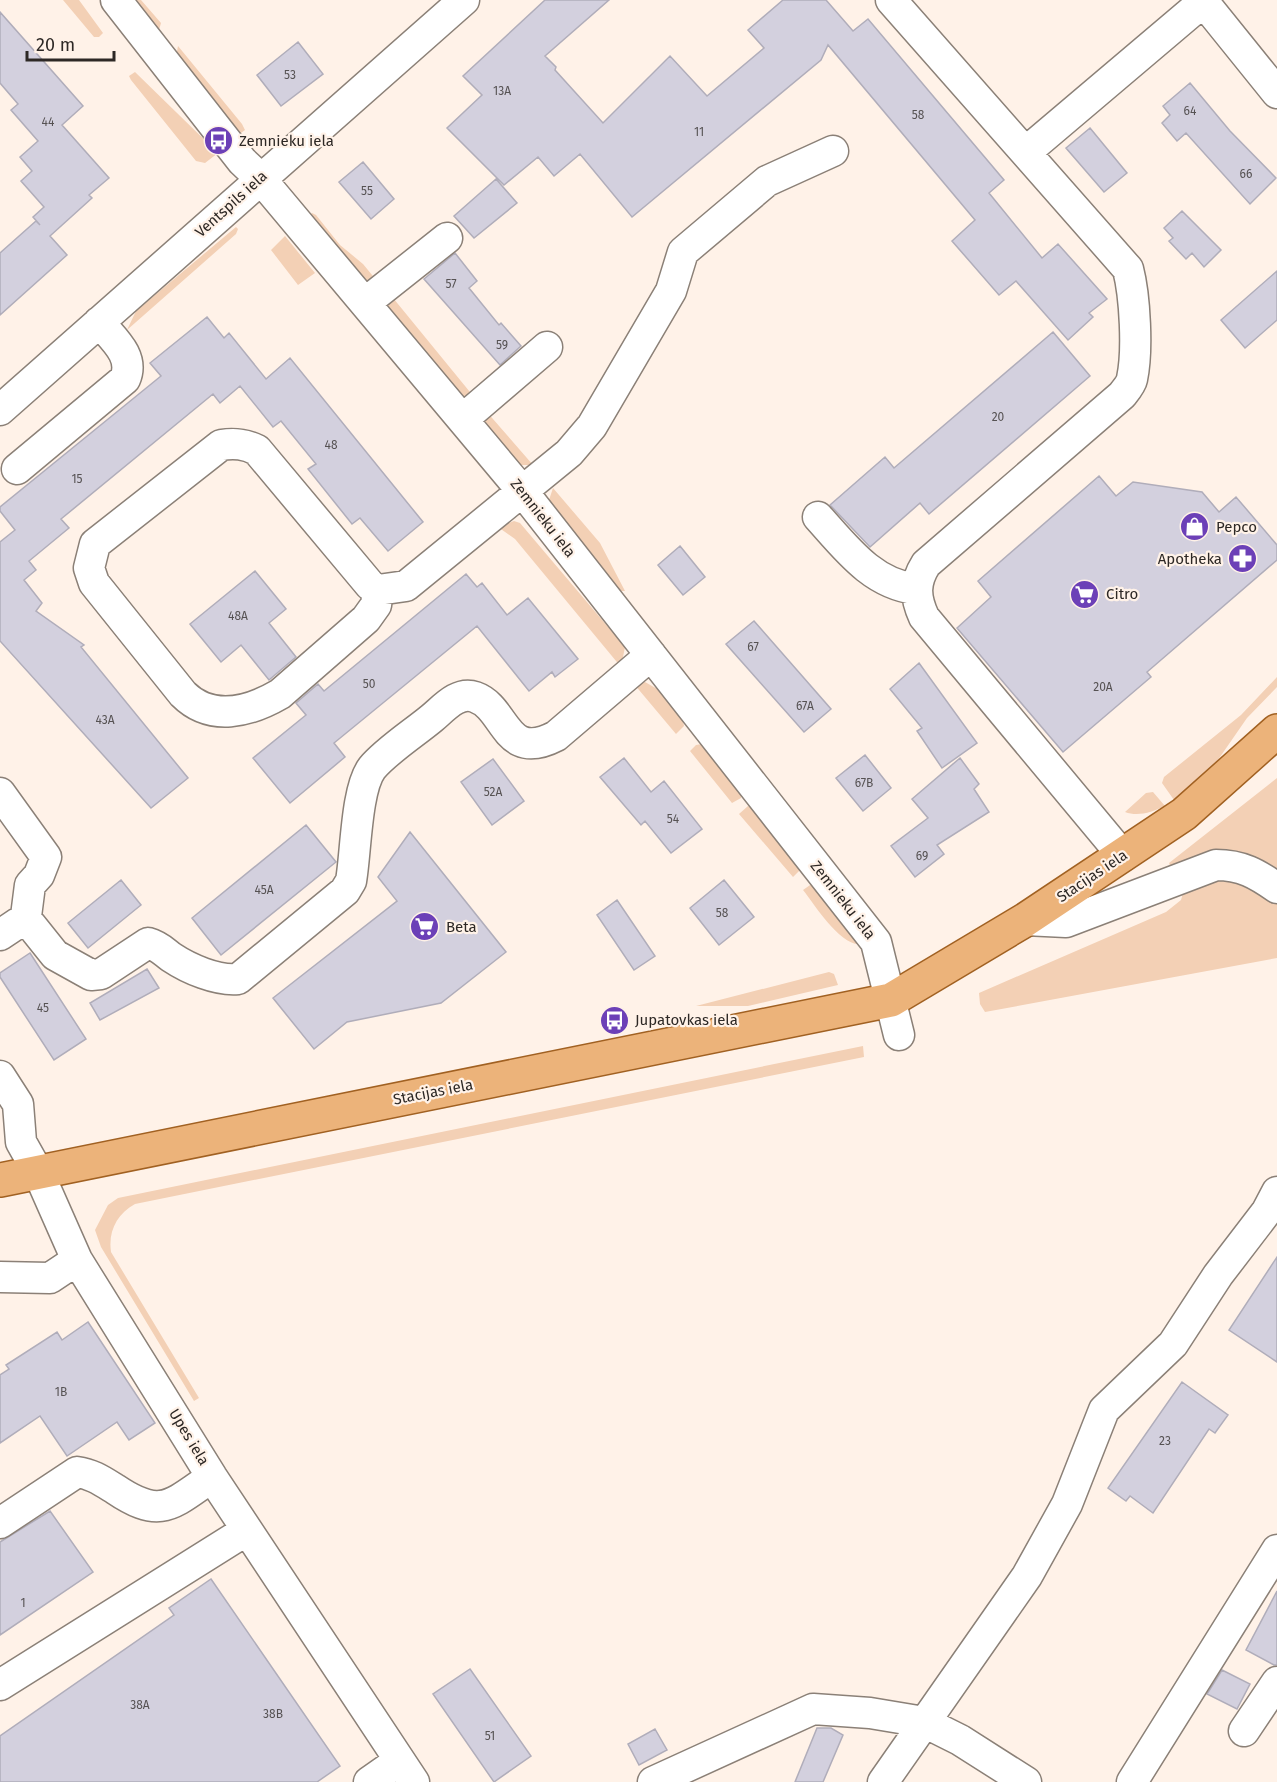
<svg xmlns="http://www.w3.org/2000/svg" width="1277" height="1782" viewBox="0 0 1277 1782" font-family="'Fira Sans',sans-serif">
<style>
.green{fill:#f3d0b5}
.building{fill:#d3d0de;stroke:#b0adba;stroke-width:1.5}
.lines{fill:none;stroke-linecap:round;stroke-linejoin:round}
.minor-casing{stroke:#8b8077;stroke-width:33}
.major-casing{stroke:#a16122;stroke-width:36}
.minor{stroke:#fff;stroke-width:30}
.major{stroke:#ecb37a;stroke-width:33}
.labels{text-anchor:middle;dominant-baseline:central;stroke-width:4.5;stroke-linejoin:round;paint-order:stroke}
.number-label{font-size:12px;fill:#565253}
.poi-label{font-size:15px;fill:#2d2825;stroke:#fff2e8;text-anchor:start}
.street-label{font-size:15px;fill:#2d2825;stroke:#fff2e8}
</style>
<rect width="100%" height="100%" fill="#fff2e8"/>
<path class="green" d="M63 0H79L103 33 99 37H94Z
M131 0H141L161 23 159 30Z
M178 46 242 124 245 130 241 133 176 57Z
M135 72 218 153 205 163 196 161 131 80 129 76Z
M312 213 316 215 340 245 363 264 377 281 368 285 308 217Z
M236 227 238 229 236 234 127 330 136 311Z
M285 236 315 273 298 285 271 250Z
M389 293 474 397 467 403 384 309Z
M486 411 533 465H515L476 422Z
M553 488 600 543 625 591H621L554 512 548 503Z
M514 521 520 523 625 647 621 667 515 539 498 527Z
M1277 677V687L1247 718 1211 770 1174 800 1162 783 1164 777 1241 715Z
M645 682 659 690 683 721 684 726 676 734 634 684Z
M702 744 741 793V798L732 803 690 751 696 745Z
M1277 778V872C1235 843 1216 856 1171 868L1169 863Z
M1153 792 1165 806C1152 812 1138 817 1125 812L1146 793Z
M748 806 756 807 802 868 793 877 739 814Z
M1221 878 1246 881 1277 903V958L985 1012 980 1004 979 993 1166 912 1181 900 1183 893Z
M813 883 864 943C844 952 815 905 803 890Z
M829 972 834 974 838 985 748 1006H696Z
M863 1046 864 1057 135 1204C117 1214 108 1231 111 1252L199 1398 194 1401 101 1247 95 1230 108 1205 118 1198Z"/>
<path class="building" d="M545 0H609L545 56 556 67 555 70 603 123 670 56 707 96 764 48 748 30 783 0H826L853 31 868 19 1004 180 989 193 1042 258 1058 244 1107 299 1089 313 1093 317 1068 340 1016 281 999 295 952 241 975 220 828 45 821 60 632 217 580 154 554 176 538 157 504 185 447 128 482 95 463 76Z
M0 12 83 106 62 125 109 178 89 195 92 198 50 236 67 255 0 315V253L36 221 40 225 33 217 44 207 21 181 32 171 20 157 38 141 11 110 18 104 0 83Z
M298 42 323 74 281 106 257 75Z
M1190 83 1230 131 1276 178 1250 204 1186 133 1177 141 1162 123 1170 115 1163 106Z
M1090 128 1127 173 1104 192 1066 148Z
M363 162 394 199 371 219 339 182Z
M496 179 517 203 474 238 454 216Z
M1182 211 1221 250 1204 267 1192 253 1186 259 1169 241 1173 238 1164 228Z
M455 253 477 281 469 288 499 325 501 323 521 346 500 365 424 279Z
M1277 271V320L1245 348 1221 320Z
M207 317 224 338 229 333 266 379 290 358 423 522 388 551 360 518 352 524 308 469 316 464 281 421 273 427 240 386 220 403 213 394 61 519 69 528 29 561 36 570 24 580 42 603 36 611 84 645 81 647 188 778 151 808 0 641V542L15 530 0 511V507L161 376 150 363Z
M1053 332 1090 376 929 514 920 503 870 547 830 505 885 457 894 468Z
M1099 476 1116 496 1133 482 1202 492 1219 512 1236 497 1277 545V560L1147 672 1151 677 1063 752 957 628 991 597 978 581Z
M680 546 705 577 683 595 658 565Z
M255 571 286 609 269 623 296 657 269 680 241 645 221 662 190 624Z
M466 574 477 587 482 583 507 615 528 598 578 659 555 677 552 672 529 691 477 626 334 743 345 757 290 803 253 758 306 715 296 703 318 684 324 691Z
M754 621 831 709 804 732 726 644Z
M919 663 977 743 942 768 917 731 922 728 890 689Z
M865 755 891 788 863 811 836 778Z
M624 758 651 792 664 781 702 829 671 853 645 821 641 825 600 777Z
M960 758 979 784 974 789 989 812 937 845 944 854 915 877 891 846 928 818 912 799Z
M493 759 524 801 492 825 461 782Z
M306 825 336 862 221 955 192 918Z
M410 832 506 952 441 1003 347 1022 314 1049 273 998 397 901 378 877Z
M121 880 141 905 88 948 68 923Z
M724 880 754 917 719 945 690 908Z
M617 900 655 956 634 970 597 915Z
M30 953 86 1039 54 1060 0 977V973Z
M147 969 159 988 100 1020 90 1003Z
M1277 1257V1362L1229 1330Z
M88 1322 155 1423 129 1440 117 1422 67 1456 40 1416 0 1443V1375L9 1369 6 1365 57 1332 62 1340Z
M1182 1382 1228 1415 1215 1433 1209 1429 1153 1513 1130 1496 1126 1501 1108 1488Z
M50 1511 93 1572 0 1635V1542Z
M211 1579 340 1766 317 1782H0V1736L174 1615 169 1608Z
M1277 1591V1665H1274L1246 1650Z
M470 1669 531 1756 494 1782 433 1694Z
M1222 1670 1250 1684 1237 1709 1207 1694Z
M817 1728H831L843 1735 823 1782H795Z
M655 1729 667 1750 639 1765 628 1744Z"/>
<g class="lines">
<defs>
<path id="minor" d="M116 0 242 161 260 178 523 492 876 942 899 1035
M891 0 1128 269C1135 296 1138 351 1132 379 1131 384 1126 390 1122 395L926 564C914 583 915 597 924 617L1123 856
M1202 0 1277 93
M1026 152 1203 2
M365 303 447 238
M0 410 464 0
M463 419 547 347
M17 469 125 379C135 356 113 339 99 322
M818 517C846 548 872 584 916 589
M378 590 376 605 366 619 280 694C249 712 211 722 183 694L94 583 89 568 95 544 221 445C235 443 245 444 257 450L370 585 378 590 406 586 569 453 592 426 671 291 683 252 767 181 833 151
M0 793 46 857 39 875 30 885 25 924
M1025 920 1066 922 1216 865C1242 865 1257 874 1277 888
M0 935 18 923 31 925 55 955 91 975 101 974 148 943C159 946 163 951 171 957 189 969 217 981 238 979L345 891 351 881C356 853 356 789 372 768 386 751 414 733 432 718 444 708 458 691 475 697 507 708 504 763 556 736L651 655
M0 1076 18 1104 21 1142 39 1174 77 1260 212 1477 414 1782
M0 1277 50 1278 77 1260
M0 1523 77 1472C92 1474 102 1481 115 1489 161 1520 171 1505 212 1477
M0 1685 247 1530
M1244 1731 1277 1682
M369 1782 399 1761
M653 1782 813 1709 870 1713 924 1722 960 1740 1026 1782
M883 1782 1027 1576 1067 1504 1104 1410 1173 1344 1218 1275 1267 1211 1277 1192
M1132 1782 1277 1550"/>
<path id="major" d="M0 1180 891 1000 1025 920 1184 814 1277 731"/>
</defs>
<use href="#minor" class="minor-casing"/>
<use href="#major" class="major-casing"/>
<use href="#minor" class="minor"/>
<use href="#major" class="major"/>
</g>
<defs>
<symbol id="bus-disc" viewBox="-11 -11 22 22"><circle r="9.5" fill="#6c40b7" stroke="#fff2e8"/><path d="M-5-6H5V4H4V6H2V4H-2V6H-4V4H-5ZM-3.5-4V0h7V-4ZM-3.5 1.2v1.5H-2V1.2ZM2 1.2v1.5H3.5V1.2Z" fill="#fff"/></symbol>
<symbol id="shop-disc" viewBox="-11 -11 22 22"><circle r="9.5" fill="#6c40b7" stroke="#fff2e8"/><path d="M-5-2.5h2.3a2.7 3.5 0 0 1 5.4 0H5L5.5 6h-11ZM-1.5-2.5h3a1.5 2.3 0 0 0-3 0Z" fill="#fff"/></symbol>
<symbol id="pharmacy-disc" viewBox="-11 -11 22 22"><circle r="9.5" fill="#6c40b7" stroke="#fff2e8"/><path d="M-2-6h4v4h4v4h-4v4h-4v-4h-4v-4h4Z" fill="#fff"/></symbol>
<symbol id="supermarket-disc" viewBox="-11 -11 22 22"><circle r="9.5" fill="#6c40b7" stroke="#fff2e8"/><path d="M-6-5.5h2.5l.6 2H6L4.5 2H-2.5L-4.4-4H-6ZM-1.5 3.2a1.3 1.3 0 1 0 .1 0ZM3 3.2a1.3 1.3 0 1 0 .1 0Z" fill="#fff"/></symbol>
</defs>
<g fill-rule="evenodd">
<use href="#bus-disc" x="202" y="124" width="33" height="33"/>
<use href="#shop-disc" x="1178" y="510" width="33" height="33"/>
<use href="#pharmacy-disc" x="1226" y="542" width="33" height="33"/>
<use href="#supermarket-disc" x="1068" y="578" width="33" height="33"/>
<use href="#supermarket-disc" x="408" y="910" width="33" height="33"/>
<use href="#bus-disc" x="598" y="1004" width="33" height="33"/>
</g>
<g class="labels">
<g class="number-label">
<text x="290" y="75">53</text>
<text x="502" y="91">13A</text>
<text x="1190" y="111">64</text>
<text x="918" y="115">58</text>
<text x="48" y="122">44</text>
<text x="699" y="132">11</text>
<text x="1246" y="174">66</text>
<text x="367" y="191">55</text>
<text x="451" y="284">57</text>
<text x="502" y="345">59</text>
<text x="998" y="417">20</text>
<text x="331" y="445">48</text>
<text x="77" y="479">15</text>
<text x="238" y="616">48A</text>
<text x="753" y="647">67</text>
<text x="369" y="684">50</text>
<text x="1103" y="687">20A</text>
<text x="805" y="706">67A</text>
<text x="105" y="720">43A</text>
<text x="864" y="783">67B</text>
<text x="493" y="792">52A</text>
<text x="673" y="819">54</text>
<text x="922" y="856">69</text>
<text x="264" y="890">45A</text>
<text x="722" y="913">58</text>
<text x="43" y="1008">45</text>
<text x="61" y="1392">1B</text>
<text x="1165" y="1441">23</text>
<text x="23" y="1603">1</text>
<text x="140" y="1705">38A</text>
<text x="273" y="1714">38B</text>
<text x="490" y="1736">51</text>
</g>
<g class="poi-label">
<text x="239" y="141">Zemnieku iela</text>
<text x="1216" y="527">Pepco</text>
<text x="1222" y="559" text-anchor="end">Apotheka</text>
<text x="1106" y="594">Citro</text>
<text x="446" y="927">Beta</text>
<text x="635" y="1020">Jupatovkas iela</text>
</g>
<g class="street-label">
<text transform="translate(231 204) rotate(-42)">Ventspils iela</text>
<text transform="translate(543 518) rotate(52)">Zemnieku iela</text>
<text transform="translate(1092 876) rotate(-34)">Stacijas iela</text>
<text transform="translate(843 900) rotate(52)">Zemnieku iela</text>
<text transform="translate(433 1092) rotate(-11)">Stacijas iela</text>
<text transform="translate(189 1437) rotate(59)">Upes iela</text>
</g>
</g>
<path d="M27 51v9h87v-9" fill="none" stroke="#2d2825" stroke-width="3"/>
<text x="36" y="51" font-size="18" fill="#2d2825" stroke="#fff2e8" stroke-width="4.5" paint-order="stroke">20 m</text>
</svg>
